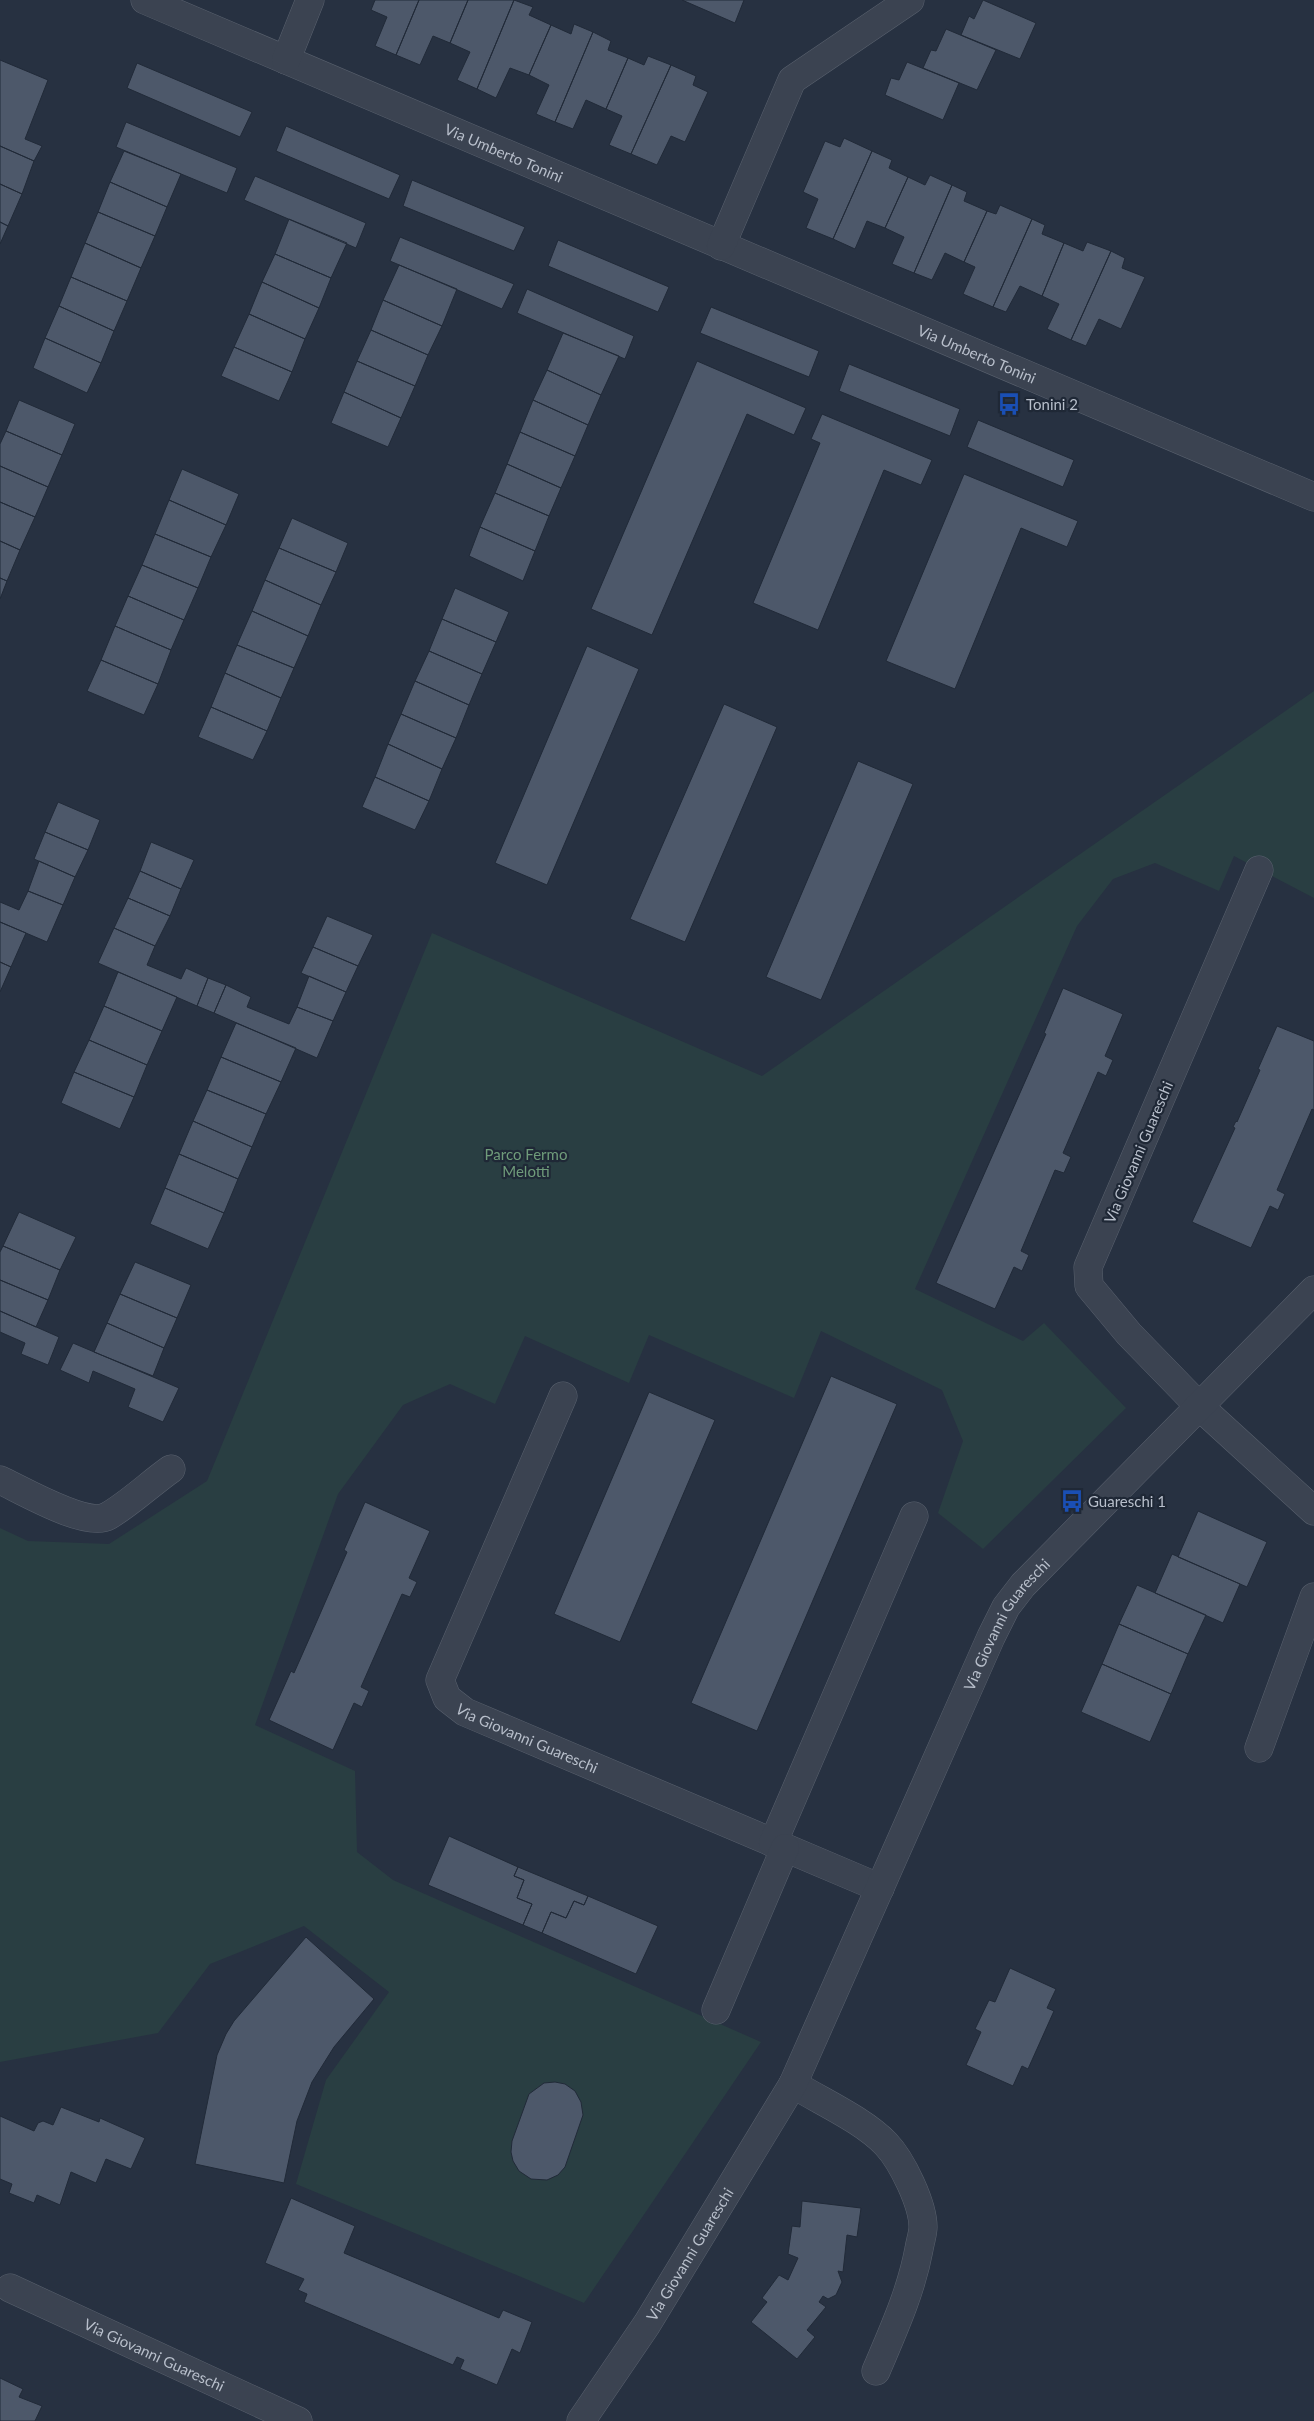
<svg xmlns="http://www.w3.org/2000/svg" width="1314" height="2421" viewBox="0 0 1314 2421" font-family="Lato,sans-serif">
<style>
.green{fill:#293e42}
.building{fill:#4d586a;stroke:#212a38}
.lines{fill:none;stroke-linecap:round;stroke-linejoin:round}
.minor-casing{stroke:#59616e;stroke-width:29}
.minor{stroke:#3b4351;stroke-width:28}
.labels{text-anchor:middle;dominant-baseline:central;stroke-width:4.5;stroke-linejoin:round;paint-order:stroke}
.street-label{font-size:15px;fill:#b8bfcb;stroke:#1f2836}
.poi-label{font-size:15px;fill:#b8bfcb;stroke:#1f2836;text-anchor:start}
.park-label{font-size:15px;fill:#6f9b7a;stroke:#1f2836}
</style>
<rect width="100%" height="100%" fill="#273141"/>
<path class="green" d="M1314 691V898L1234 856 1219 891 1155 863 1113 879 1077 926 915 1289 1023 1341 1044 1323 1126 1408 983 1549 938 1513 963 1441 942 1390 821 1331 794 1398 649 1335 629 1383 525 1336 495 1404 450 1384 403 1405 338 1494 255 1725 355 1771 357 1852 393 1880 761 2042 584 2303 296 2184 326 2080 389 1992 304 1926 210 1964 158 2033 0 2062V1528L28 1541 109 1544 207 1481 432 933 762 1076Z"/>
<path class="building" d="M375 0H419L396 55 375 46 387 17 371 10Z
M419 0H468L450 43 433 36 420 65 396 55Z
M468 0H514L477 89 457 80 470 52 450 43Z
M514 0 533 7 529 15 551 25 529 75 510 68 496 98 477 89Z
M682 0H744L735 23Z
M983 0 1036 23 1020 59 961 35 969 16 974 19Z
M574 24 593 32 555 122 536 114 549 85 529 75 551 25 571 34Z
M946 29 996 50 977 90 923 68 931 50 936 51Z
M593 32 611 41 608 50 628 58 606 109 586 100 573 129 555 122Z
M648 56 671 65 631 154 609 145 622 116 606 109 628 58 644 65Z
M0 60 48 80 25 139 42 146 34 161 0 146Z
M907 62 959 83 943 120 885 95 891 78 899 80Z
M137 63 252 112 240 137 127 88Z
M671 65 696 76 693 85 708 92 685 142 671 136 657 165 631 154Z
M126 122 237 168 227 193 116 147Z
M286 126 400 175 389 199 276 151Z
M844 138 872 151 833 239 806 228 818 199 803 192 825 141 840 147Z
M0 146 34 161 22 194 0 184Z
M124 151 181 174 167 207 110 182Z
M872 151 892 160 889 168 908 177 885 228 867 221 855 249 833 239Z
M930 175 952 185 914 273 892 264 904 237 885 228 908 177 925 185Z
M255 176 366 223 356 248 244 200Z
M412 180 525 227 514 251 403 206Z
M110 182 167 207 155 236 98 212Z
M0 184 22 194 8 226 0 222Z
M952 185 967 192 964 201 987 211 964 262 945 253 932 280 914 273Z
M1000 205 1032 219 993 307 963 294 975 267 964 262 987 211 996 214Z
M98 212 155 236 141 268 85 243Z
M289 219 347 243 331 278 275 254Z
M1032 219 1045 225 1042 234 1064 243 1042 296 1020 286 1006 312 993 307Z
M0 222 8 226 0 244Z
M400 237 514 284 502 309 390 261Z
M558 240 669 287 658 312 548 266Z
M1087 242 1111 251 1071 340 1047 329 1059 304 1042 296 1064 243 1083 251Z
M85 243 141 268 127 301 71 277Z
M1111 251 1125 258 1122 268 1145 277 1121 329 1099 319 1086 346 1071 340Z
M275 254 331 278 319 308 262 282Z
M399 265 457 289 442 326 383 300Z
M71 277 127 301 114 331 59 306Z
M262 282 319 308 305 339 249 314Z
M527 289 634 336 625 359 517 313Z
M383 300 442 326 428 355 371 330Z
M59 306 114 331 101 363 45 338Z
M711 307 819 351 809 377 700 333Z
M249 314 305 339 292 372 234 347Z
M371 330 428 355 415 386 357 361Z
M563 333 619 356 601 395 547 370Z
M45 338 101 363 87 393 33 368Z
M234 347 292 372 279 401 221 376Z
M357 361 415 386 401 418 344 392Z
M697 361 806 408 794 435 747 414 652 635 591 609Z
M849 364 960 409 950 436 839 391Z
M547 370 601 395 588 425 533 400Z
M344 392 401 418 388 447 331 423Z
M19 400 75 424 62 455 6 431Z
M533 400 588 425 575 456 520 432Z
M822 414 932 460 921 485 884 470 818 630 753 603 820 443 811 439Z
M978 420 1074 460 1063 487 967 447Z
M6 431 62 455 48 487 0 466V444Z
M520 432 575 456 561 488 507 464Z
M507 464 561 488 549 516 495 493Z
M0 466 48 487 35 517 0 502Z
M182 469 239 494 226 525 169 500Z
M964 474 1078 521 1067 547 1021 528 955 689 886 661Z
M495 493 549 516 535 551 480 527Z
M169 500 226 525 211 557 155 534Z
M0 502 35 517 20 550 0 541Z
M292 518 348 543 336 572 279 548Z
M480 527 535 551 523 581 469 556Z
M155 534 211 557 198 588 142 565Z
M0 541 20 550 7 581 0 578Z
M279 548 336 572 321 605 265 580Z
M142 565 198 588 184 620 128 596Z
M0 578 7 581 0 599Z
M265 580 321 605 308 636 252 611Z
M455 588 509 612 496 642 442 619Z
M128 596 184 620 171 650 115 626Z
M252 611 308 636 294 668 237 645Z
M442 619 496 642 482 674 429 651Z
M115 626 171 650 158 684 101 660Z
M237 645 294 668 281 698 225 673Z
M587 646 639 669 547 885 495 863Z
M429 651 482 674 469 705 415 681Z
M101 660 158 684 144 715 87 691Z
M225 673 281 698 267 731 211 707Z
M415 681 469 705 456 738 401 714Z
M724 704 777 727 685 942 630 919Z
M211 707 267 731 253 760 198 737Z
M401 714 456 738 442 769 388 744Z
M388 744 442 769 429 801 375 777Z
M858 761 913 784 821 1000 766 977Z
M375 777 429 801 415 830 362 807Z
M58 802 100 820 88 850 45 832Z
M45 832 88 850 75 877 34 859Z
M151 842 194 860 181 889 140 871Z
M39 861 75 877 63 905 28 891Z
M140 871 181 889 170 916 128 898Z
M28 891 63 905 47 942 0 922V902L19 910Z
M128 898 170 916 155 946 114 928Z
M327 916 373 935 358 966 313 947Z
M0 922 26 933 11 967 0 962Z
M114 928 155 946 147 965 181 979 186 968 208 978 197 1006 98 963Z
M313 947 358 966 346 992 301 973Z
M0 962 11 967 0 992Z
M118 972 177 997 162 1031 104 1006Z
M309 976 346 992 333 1021 297 1007Z
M208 978 226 985 214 1013 197 1006Z
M226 985 251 997 247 1007 289 1024 297 1007 333 1021 317 1058 214 1013Z
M1063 988 1123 1014 1105 1056 1113 1060 1106 1076 1098 1072 1063 1153 1071 1157 1064 1173 1055 1170 1021 1251 1029 1255 1022 1271 1014 1267 995 1309 936 1283 1046 1034 1044 1033Z
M104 1006 162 1031 147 1065 89 1040Z
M236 1023 296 1048 281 1082 221 1057Z
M1277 1026 1314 1041V1110L1312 1109 1277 1190 1285 1194 1278 1210 1270 1206 1251 1248 1192 1222 1235 1128 1233 1127 1236 1121 1237 1122 1260 1070 1258 1069Z
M89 1040 147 1065 134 1097 74 1072Z
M221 1057 281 1082 266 1114 207 1090Z
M74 1072 134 1097 120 1129 61 1103Z
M207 1090 266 1114 252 1147 193 1121Z
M193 1121 252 1147 238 1179 179 1154Z
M179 1154 238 1179 224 1213 165 1188Z
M165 1188 224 1213 208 1249 150 1224Z
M19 1212 76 1237 60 1270 3 1246Z
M3 1246 60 1270 48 1300 0 1280V1252Z
M135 1262 191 1285 177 1318 120 1294Z
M0 1280 48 1300 36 1327 0 1311Z
M120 1294 177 1318 164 1348 107 1323Z
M0 1311 59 1337 48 1365 21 1354 25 1343 0 1332Z
M107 1323 164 1348 153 1376 94 1352Z
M73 1343 179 1388 163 1422 128 1407 135 1389 93 1371 89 1383 60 1370Z
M831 1376 897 1404 757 1731 691 1703Z
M649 1392 715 1420 620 1642 554 1614Z
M365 1502 430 1531 409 1578 417 1582 410 1597 402 1594 361 1687 369 1691 362 1707 354 1703 333 1750 269 1720 291 1671 294 1673 313 1630 347 1552 344 1550Z
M1198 1511 1267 1542 1247 1587 1178 1557Z
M1172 1554 1240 1584 1223 1623 1155 1593Z
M1137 1585 1206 1615 1188 1654 1119 1624Z
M1119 1624 1188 1654 1171 1694 1102 1664Z
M1102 1664 1171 1694 1150 1742 1081 1712Z
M449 1836 518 1867 514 1876 524 1880 517 1898 532 1904 523 1925 428 1885Z
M518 1867 588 1896 584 1905 574 1901 566 1918 551 1912 542 1933 523 1925 532 1904 517 1898 524 1880 514 1876Z
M588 1896 658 1926 636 1974 542 1933 551 1912 566 1918 574 1901 584 1905Z
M306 1937 374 1999 334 2047 312 2082 297 2121 284 2183 195 2164 217 2055 226 2034 234 2021Z
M1010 1968 1056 1989 1047 2008 1054 2011 1028 2069 1022 2066 1013 2086 966 2065 981 2032 975 2029 989 2000 995 2002Z
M555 2082 565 2084 575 2091 581 2102 583 2115 565 2167 558 2175 547 2180 531 2179 519 2171 513 2161 511 2152 512 2141 529 2094 544 2083Z
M61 2107 99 2122 100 2118 145 2138 131 2169 106 2159 96 2183 71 2172 60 2205 37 2195 34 2203 9 2193 12 2184 0 2179V2116L34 2131 38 2123 43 2121 53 2125Z
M291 2198 355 2226 344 2253 499 2318 503 2310 532 2322 520 2353 512 2349 497 2385 460 2369 464 2360 457 2357 453 2365 304 2302 307 2294 298 2290 304 2279 265 2263Z
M802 2201 861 2208 857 2237 847 2235 843 2272 838 2271 842 2282 836 2295 828 2299 823 2296 819 2302 826 2307 807 2330 815 2337 797 2359 751 2322 767 2302 762 2298 779 2275 788 2280 798 2258 788 2254 792 2226 800 2227Z
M0 2378 23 2389 19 2397 42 2406 35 2421H0Z"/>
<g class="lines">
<defs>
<g id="minor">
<path id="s1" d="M145 0 1314 497"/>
<path d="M286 60 310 0"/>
<path d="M721 246 792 80 910 0"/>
<path d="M1259 870 1088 1267 1089 1286 1129 1334 1199 1406 1314 1511"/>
<path id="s2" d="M563 1396 440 1680 447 1698 465 1712 880 1888"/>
<path d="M0 1480C22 1490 86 1528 108 1516 129 1504 151 1483 171 1469"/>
<path d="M1259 1748 1314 1597"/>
<path d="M773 1843 914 1516"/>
<path d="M716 2010 785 1848"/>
<path d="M793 2084C822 2102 863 2120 886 2144 902 2161 923 2204 923 2227 923 2234 920 2242 919 2249 911 2292 893 2331 876 2371"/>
<path id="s3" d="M10 2288 298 2421"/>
<path id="s4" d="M581 2421 647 2324 793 2084 991 1637 1006 1607 1023 1585 1314 1290"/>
</g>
</defs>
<use href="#minor" class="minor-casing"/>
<use href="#minor" class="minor"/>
</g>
<defs>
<symbol id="bus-bare" viewBox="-9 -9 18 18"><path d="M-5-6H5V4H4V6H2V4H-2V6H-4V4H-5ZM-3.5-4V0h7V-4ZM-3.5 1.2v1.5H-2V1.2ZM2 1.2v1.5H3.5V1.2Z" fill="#1a4fb4" stroke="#1f2836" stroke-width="2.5" paint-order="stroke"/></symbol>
</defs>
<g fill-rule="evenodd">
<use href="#bus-bare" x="993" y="388" width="32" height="32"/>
<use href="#bus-bare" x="1056" y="1485" width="32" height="32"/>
</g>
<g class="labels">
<g class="street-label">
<text stroke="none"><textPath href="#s1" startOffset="390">Via Umberto Tonini</textPath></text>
<text stroke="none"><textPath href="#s1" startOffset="904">Via Umberto Tonini</textPath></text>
<text transform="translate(1138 1152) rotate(-67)">Via Giovanni Guareschi</text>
<text stroke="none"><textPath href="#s4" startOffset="906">Via Giovanni Guareschi</textPath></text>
<text stroke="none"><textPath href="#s2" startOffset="419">Via Giovanni Guareschi</textPath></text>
<text stroke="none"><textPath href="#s4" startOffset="199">Via Giovanni Guareschi</textPath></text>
<text stroke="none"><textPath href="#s3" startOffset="159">Via Giovanni Guareschi</textPath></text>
</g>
<g class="poi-label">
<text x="1026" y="404">Tonini 2</text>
<text x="1088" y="1501">Guareschi 1</text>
</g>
<g class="park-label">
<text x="526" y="1154">Parco Fermo<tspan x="526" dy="17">Melotti</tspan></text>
</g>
</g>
</svg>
